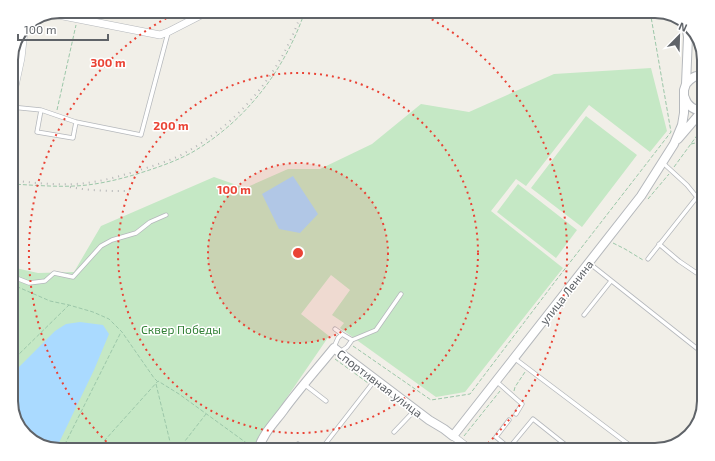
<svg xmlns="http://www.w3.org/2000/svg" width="715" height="461" viewBox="0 0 715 461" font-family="'Exo 2',sans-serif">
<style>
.green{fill:#c5e8c5}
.water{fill:#aadaff}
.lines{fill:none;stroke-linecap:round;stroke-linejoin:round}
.service-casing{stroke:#b5b8bc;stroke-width:5}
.minor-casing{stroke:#b5b8bc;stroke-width:8}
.tertiary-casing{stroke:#b5b8bc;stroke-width:10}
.secondary-casing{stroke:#b6babf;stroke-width:10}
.path{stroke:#9cc7a9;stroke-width:1;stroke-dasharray:4 2;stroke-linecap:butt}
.service{stroke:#fff;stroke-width:3.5}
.minor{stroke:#fff;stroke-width:7}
.tertiary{stroke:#fff;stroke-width:8}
.secondary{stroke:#fff;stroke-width:9}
.rail{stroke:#b6b7b8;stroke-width:2;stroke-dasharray:1 5;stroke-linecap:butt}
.ring{fill:none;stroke:#ea4335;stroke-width:2;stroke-dasharray:2 4}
.labels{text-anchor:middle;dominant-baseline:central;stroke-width:3;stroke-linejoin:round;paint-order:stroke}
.street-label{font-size:12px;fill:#5f6368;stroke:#fff}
.park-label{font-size:12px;fill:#348238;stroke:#fff}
.rim{fill:none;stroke:#5f6368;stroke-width:2}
.centre{fill:#ea4335;stroke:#fff;stroke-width:2}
.ring-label{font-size:12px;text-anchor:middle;font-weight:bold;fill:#ea4335;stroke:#fff;stroke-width:3;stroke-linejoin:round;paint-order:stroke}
</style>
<rect width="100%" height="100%" fill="#f1efe8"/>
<path class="green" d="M651 68 667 131 650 152 589 105 526 186 516 179 491 211 563 268 465 392 436 397 340 328 344 323 332 315 350 290 331 275 301 314 329 336 251 450H61L33 442 18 425 11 404V267L38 273 74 272 101 226 214 177 245 188 288 169H320L372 144 421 104 469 112 554 74Z
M586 116 637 155 582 227 531 188Z
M518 184 577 230 556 258 497 212Z"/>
<path class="water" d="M293 176 318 214 300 233 279 229 262 194Z
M80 322 103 325 109 334 94 370 56 449 33 442 18 425 11 404V375L55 331 66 324Z"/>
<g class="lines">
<defs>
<path id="service" d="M11 107 41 110 37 132 73 138 76 122
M41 110 76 122 141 135 168 33
M663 163 687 185 704 206
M659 244 679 261 704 278
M648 259 697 197
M589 263 704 354
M11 276 29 283 45 281 54 273 73 277 101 246 112 240 136 233 150 222 166 215
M584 315 611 281
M335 329 342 334
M352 340 376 330 401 294
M334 347 338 338 342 334 352 340 347 347 340 352
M514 358 636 450
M496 381 522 404 516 414
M304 384 326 401
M394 432 415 410
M326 443 375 380
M298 444 305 450
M509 448 496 437 509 420
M511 450 509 448 533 419 572 450"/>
<path id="minor" d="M53 14 160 35 168 32 209 11
M453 436 471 450"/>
<path id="tertiary" d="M695 34 704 60
M686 84C691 78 695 75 704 75
M685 98C687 106 695 111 704 111
M678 139 702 111
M258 450C262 435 274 423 283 411 299 389 317 369 334 348L429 420 444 429 453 436 641 196 674 144 682 125 684 113V90L686 84 688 37 686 23"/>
<path id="secondary" d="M11 100 20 58 23 31"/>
</defs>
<use href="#service" class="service-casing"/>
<use href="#minor" class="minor-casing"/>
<use href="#tertiary" class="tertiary-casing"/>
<use href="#secondary" class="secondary-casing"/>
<path class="path" d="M31 28V23
M57 110 76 25
M11 129 15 112
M691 144 704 141
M674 167 704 126
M11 184C32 185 54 187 75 186 96 185 117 180 137 174 156 168 174 162 191 153 245 122 285 70 305 11
M648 199 669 174
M613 243 625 249 643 260
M11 284 50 301 69 305 93 312 109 319 122 332 154 378 157 381
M353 346 431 400 470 394 554 283 671 132 650 11
M335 359 368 383
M11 362 69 305
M156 384 172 450
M514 391 515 387 525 372
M464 436 500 391
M62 450 121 332
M96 450 158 381 179 394 252 447
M178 450 206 414
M246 450 250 446
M442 450 449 441"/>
<use href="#service" class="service"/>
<use href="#minor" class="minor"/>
<use href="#tertiary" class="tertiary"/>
<use href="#secondary" class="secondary"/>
<path class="rail" d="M11 180C32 183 53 185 75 184 96 183 117 177 137 171 155 165 174 160 190 150 243 119 283 69 302 11
M70 187C90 191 110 191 130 191"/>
</g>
<circle cx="298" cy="253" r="90" fill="#ea4335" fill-opacity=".12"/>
<g class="ring">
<circle cx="298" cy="253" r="90"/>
<circle cx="298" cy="253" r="180"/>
<path d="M115 450A269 269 0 0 1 180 11M416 11A269 269 0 0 1 481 450"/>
</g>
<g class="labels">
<g class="street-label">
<text transform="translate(566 292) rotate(-52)">улица Ленина</text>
<text transform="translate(380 383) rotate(37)">Спортивная улица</text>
</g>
<g class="park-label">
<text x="181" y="329">Сквер Победы</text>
</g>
</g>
<path d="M0 0H715V461H0ZM60 18H655A42 42 0 0 1 697 60V401A42 42 0 0 1 655 443H60A42 42 0 0 1 18 401V60A42 42 0 0 1 60 18Z" fill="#fff" fill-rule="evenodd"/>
<path class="rim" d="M60 18H655A42 42 0 0 1 697 60V401A42 42 0 0 1 655 443H60A42 42 0 0 1 18 401V60A42 42 0 0 1 60 18Z"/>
<circle cx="298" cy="253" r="6" class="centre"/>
<g class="ring-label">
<text x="108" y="67">300 m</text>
<text x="171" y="130">200 m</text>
<text x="234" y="194">100 m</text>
</g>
<g transform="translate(679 36) rotate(23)" stroke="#ffffff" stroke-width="3" paint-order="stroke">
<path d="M0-3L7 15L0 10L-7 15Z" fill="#5f6368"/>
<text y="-6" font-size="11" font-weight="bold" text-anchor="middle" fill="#5f6368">N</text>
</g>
<path d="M18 34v6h90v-6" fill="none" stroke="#5f6368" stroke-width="2"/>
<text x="24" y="34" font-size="12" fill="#5f6368" stroke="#ffffff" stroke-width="3" paint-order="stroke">100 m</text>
</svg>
